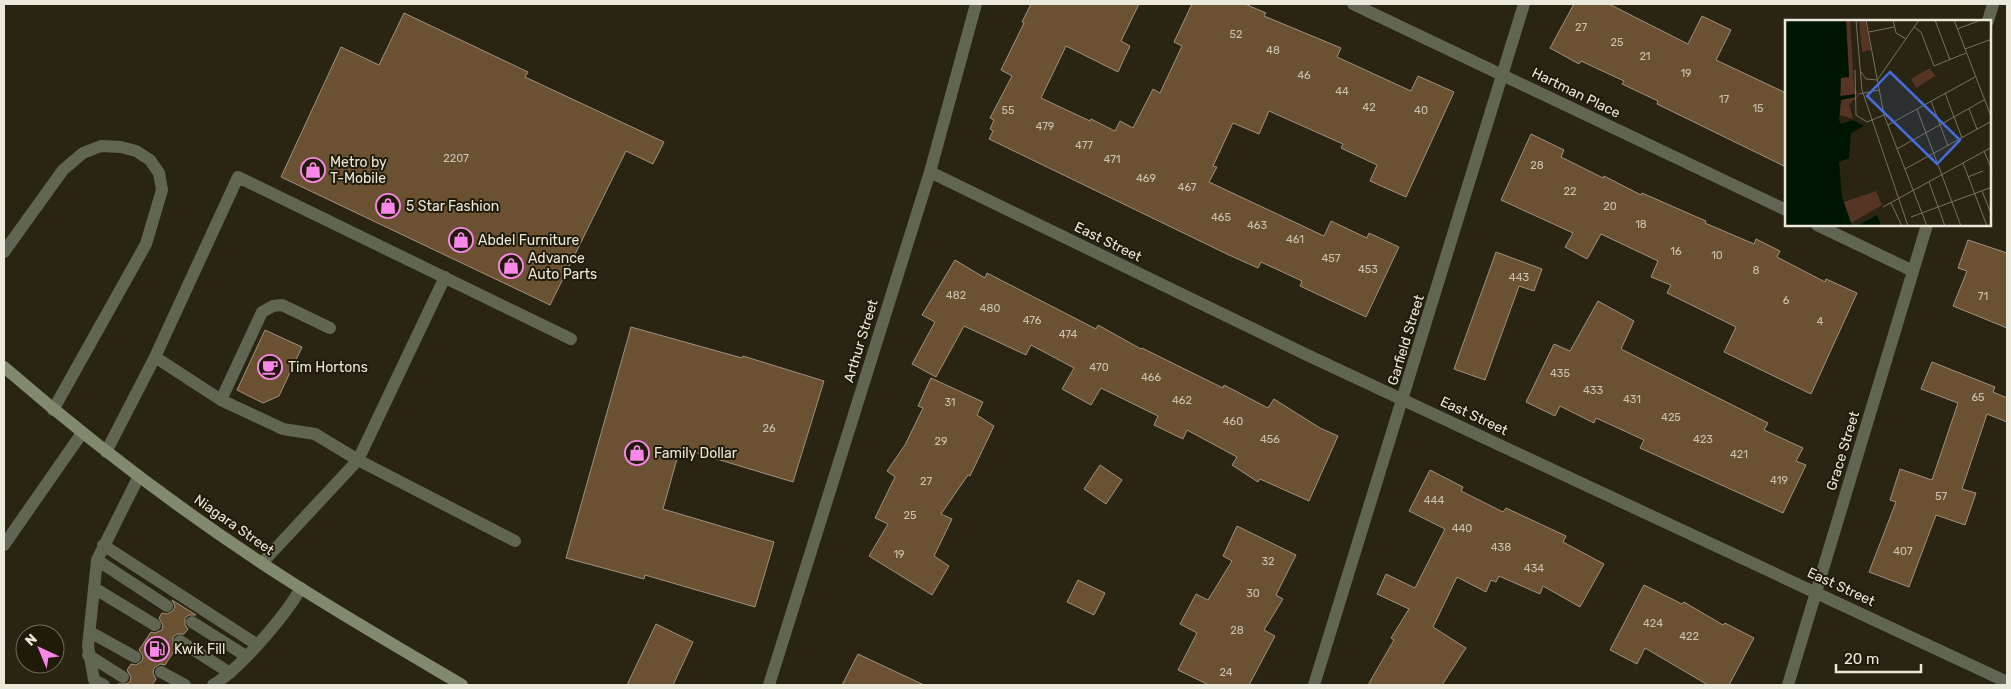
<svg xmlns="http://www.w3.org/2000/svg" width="2011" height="689" viewBox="0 0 2011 689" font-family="Rubik,sans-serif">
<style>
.building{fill:#6a5131;stroke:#a0917e}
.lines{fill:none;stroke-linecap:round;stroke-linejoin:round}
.lane{stroke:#606554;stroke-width:12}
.street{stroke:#606554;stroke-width:12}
.secondary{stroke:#81896e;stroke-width:12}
.labels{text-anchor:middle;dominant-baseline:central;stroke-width:4;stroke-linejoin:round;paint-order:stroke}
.number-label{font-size:11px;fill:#cbc2b1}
.street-label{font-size:14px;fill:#ebe8dc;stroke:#201b09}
.poi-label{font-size:14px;fill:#ebe8dc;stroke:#201b09;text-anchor:start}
.inset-road{fill:none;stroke:#777363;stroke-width:1}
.view{fill:#466dd9;fill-opacity:0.15;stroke:#466dd9;stroke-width:2.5}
.inset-edge{fill:none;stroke:#ebe8dc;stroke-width:2.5}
</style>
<rect width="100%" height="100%" fill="#292512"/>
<path class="building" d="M1031 4H1139L1121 41 1130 46 1118 72 1066 46 1041 98 1090 121 1091 119 1115 131 1120 121 1133 128 1153 89 1160 93 1182 46 1174 42 1192 4H1245L1266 13 1264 16 1341 48 1337 57 1411 91 1418 76 1454 92 1406 197 1370 181 1377 165 1341 148 1343 144 1269 111 1259 134 1233 123 1213 166 1217 167 1209 182 1324 236 1331 221 1367 238 1369 233 1399 247 1366 317 1300 286 1302 281 1261 262 1258 268 1229 255 989 139 993 131 990 129 994 120 990 118 1012 76 1001 70 1024 23 1022 22Z
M1574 4H1609L1688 44 1702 16 1731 30 1716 60 1786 93V167L1657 104 1658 101 1622 84 1624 81 1581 61 1579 64 1550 48Z
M404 13 528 72 525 77 664 142 653 164 626 151 550 305 281 177 341 47 379 65Z
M1531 134 1564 150 1561 157 1603 178 1604 176 1641 195 1642 193 1706 221 1705 223 1754 244 1756 239 1780 251 1777 257 1825 282 1826 279 1857 293 1811 394 1724 352 1736 327 1667 293 1671 285 1651 277 1658 261 1601 234 1587 259 1565 247 1573 233 1501 200Z
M1968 240 2007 253V328L1953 306 1967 271 1958 268Z
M1496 252 1542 269 1534 291 1519 286 1485 380 1454 369Z
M955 260 985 278 987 273 1096 329 1098 325 1141 349 1142 348 1223 388 1224 385 1268 408 1274 399 1320 428 1338 436 1309 501 1260 479 1258 482 1232 465 1237 457 1187 430 1183 439 1154 425 1158 416 1101 388 1091 405 1062 389 1074 368 1031 345 1026 355 964 326 936 377 912 364 935 322 922 315Z
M1598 301 1634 321 1621 349 1768 423 1764 430 1803 448 1796 461 1806 465 1783 513 1640 448 1644 440 1596 418 1594 423 1560 406 1555 416 1526 402 1554 344 1570 351Z
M631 327 742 358 743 356 824 381 793 482 680 448 663 509 774 542 755 607 645 575 644 579 566 558Z
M265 330 302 347 279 396 263 403 237 390Z
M1932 362 1995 387 1993 392 2007 398V422L1987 414 1962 489 1976 493 1965 525 1936 515 1909 587 1869 572 1896 502 1890 500 1900 469 1932 480 1958 403 1921 389Z
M931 378 983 402 977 415 994 426 970 476 968 475 941 514 952 519 934 556 949 566 932 595 869 556 888 524 875 518 895 477 887 471 905 445 923 408 918 406Z
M1100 465 1122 480 1106 504 1084 489Z
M1430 470 1463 487 1461 491 1503 512 1506 508 1566 536 1563 542 1604 564 1580 607 1543 586 1540 594 1499 576 1496 582 1491 580 1486 592 1457 577 1433 627 1466 648 1442 685H1368L1394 640 1391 638 1409 609 1377 594 1386 574 1415 588 1445 529 1409 511Z
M1237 526 1296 555 1276 595 1283 599 1264 630 1275 636 1249 685H1209L1178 670 1197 633 1180 624 1196 594 1208 600 1232 561 1223 556Z
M1078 580 1105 593 1094 615 1067 602Z
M1644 585 1682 604 1684 602 1723 625 1725 623 1754 638 1729 685H1708L1645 648 1637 664 1610 650Z
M172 600 196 615H189L185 618V625L188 629 184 634H177L173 637V644L176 648 165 665 160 664 154 668 153 673 156 679 152 685H117L118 684H126L130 682 131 677 127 670 131 664 136 665 142 661 143 656 139 650 151 632 155 633 162 630 163 625 159 618 162 613 167 614 173 611 175 606Z
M656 624 693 642 673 685H627Z
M858 654 924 685H842Z"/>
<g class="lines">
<path class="lane" d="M4 252 63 170 83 153 101 146 121 147 136 151 150 160 159 173 162 190 146 244 53 410
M155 357 221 400 283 429 315 434 358 460 445 277
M221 400 262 312 273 306 282 305 330 328
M106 452 155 357 238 177 571 339
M103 545 256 644
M97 560 167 606
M262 563 358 460 515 541
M94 588 155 625
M192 622 246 656
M90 632 135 657
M180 641 230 673
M88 655 123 677
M161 672 185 685
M104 685 94 680 88 646 97 560 139 476
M213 685C240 669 285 616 301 588"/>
<path class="street" d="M1353 4 1786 210
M1988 21 1993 4
M930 172 1305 354 2007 682
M1817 225 1913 271
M4 545 82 433
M769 685 930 172 976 4
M1314 685 1524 4
M1788 685 1927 225"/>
<path class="secondary" d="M4 367C95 446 192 519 294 584 349 619 406 652 462 685"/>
</g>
<defs>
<symbol id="shop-ring" viewBox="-11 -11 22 22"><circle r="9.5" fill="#201b09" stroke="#f987e8" stroke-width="1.5"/><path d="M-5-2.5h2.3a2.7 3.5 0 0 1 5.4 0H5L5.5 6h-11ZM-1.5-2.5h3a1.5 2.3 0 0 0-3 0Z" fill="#f987e8"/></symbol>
<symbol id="cafe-ring" viewBox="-11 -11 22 22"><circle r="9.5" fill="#201b09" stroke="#f987e8" stroke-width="1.5"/><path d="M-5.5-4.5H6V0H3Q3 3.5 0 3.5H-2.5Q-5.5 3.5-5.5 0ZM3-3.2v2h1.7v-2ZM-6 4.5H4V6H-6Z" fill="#f987e8"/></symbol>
<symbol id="fuel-ring" viewBox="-11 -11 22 22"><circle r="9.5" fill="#201b09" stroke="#f987e8" stroke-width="1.5"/><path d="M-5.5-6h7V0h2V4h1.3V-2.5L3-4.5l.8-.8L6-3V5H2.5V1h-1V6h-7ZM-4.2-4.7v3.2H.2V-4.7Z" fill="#f987e8"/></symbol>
</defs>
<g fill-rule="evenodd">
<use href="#shop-ring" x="299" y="156" width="28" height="28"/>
<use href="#shop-ring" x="374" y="192" width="28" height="28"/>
<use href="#shop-ring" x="447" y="226" width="28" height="28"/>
<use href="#shop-ring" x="497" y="252" width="28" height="28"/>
<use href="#cafe-ring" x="256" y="353" width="28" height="28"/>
<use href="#shop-ring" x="623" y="439" width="28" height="28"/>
<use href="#fuel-ring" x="143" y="635" width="28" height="28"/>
</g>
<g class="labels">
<g class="number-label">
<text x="1581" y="27">27</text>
<text x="1236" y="34">52</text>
<text x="1617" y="42">25</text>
<text x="1273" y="50">48</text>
<text x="1645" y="56">21</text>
<text x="1686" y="73">19</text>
<text x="1304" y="75">46</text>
<text x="1342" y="91">44</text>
<text x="1724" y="99">17</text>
<text x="1369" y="107">42</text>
<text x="1758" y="108">15</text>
<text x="1008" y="110">55</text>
<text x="1421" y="110">40</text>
<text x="1045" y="126">479</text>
<text x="1084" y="145">477</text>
<text x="456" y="158">2207</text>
<text x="1112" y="159">471</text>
<text x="1537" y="165">28</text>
<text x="1146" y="178">469</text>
<text x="1187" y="187">467</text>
<text x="1570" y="191">22</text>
<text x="1610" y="206">20</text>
<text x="1221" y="217">465</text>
<text x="1641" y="224">18</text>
<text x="1257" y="225">463</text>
<text x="1295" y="239">461</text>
<text x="1676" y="251">16</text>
<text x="1717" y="255">10</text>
<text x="1331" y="258">457</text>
<text x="1368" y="269">453</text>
<text x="1756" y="270">8</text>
<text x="1519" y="277">443</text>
<text x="956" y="295">482</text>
<text x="1983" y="296">71</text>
<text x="1786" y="300">6</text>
<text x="990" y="308">480</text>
<text x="1032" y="320">476</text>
<text x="1820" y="321">4</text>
<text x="1068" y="334">474</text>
<text x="1099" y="367">470</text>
<text x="1560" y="373">435</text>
<text x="1151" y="377">466</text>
<text x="1593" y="390">433</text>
<text x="1978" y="397">65</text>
<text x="1632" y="399">431</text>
<text x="1182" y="400">462</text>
<text x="950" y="402">31</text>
<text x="1671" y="417">425</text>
<text x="1233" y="421">460</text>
<text x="769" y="428">26</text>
<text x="1270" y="439">456</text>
<text x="1703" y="439">423</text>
<text x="941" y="441">29</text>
<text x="1739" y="454">421</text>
<text x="1779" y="480">419</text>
<text x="926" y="481">27</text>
<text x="1941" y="496">57</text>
<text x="1434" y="500">444</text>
<text x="910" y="515">25</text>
<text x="1462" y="528">440</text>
<text x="1501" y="547">438</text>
<text x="1903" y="551">407</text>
<text x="899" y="554">19</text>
<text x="1268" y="561">32</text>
<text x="1534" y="568">434</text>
<text x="1253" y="593">30</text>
<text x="1653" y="623">424</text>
<text x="1237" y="630">28</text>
<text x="1689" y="636">422</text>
<text x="1226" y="672">24</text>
</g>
<g class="street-label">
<text transform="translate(1576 93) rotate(26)">Hartman Place</text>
<text transform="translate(1108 242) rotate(26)">East Street</text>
<text transform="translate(1406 340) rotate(-73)">Garfield Street</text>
<text transform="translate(861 341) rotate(-73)">Arthur Street</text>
<text transform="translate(1474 416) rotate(25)">East Street</text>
<text transform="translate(1843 451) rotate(-73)">Grace Street</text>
<text transform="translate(234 525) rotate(35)">Niagara Street</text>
<text transform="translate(1841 587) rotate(25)">East Street</text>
</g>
<g class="poi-label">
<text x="330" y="162">Metro by<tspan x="330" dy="16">T-Mobile</tspan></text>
<text x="406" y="206">5 Star Fashion</text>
<text x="478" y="240">Abdel Furniture</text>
<text x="528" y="258">Advance<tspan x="528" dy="16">Auto Parts</tspan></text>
<text x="288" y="367">Tim Hortons</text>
<text x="654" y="453">Family Dollar</text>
<text x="174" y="649">Kwik Fill</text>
</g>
</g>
<g transform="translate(1785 20)">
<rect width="206" height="206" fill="#292512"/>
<path d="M61 0H65L69 67 74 76 64 84 68 99 55 95 56 57H64ZM74 0H80L86 30 77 32ZM145 48 150 56 131 68 126 59ZM91 171 97 185 66 203 59 182Z" fill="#573525"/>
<path d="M0 0H61L64 57 56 58 55 76 72 74 71 77 56 80 54 100 56 104 68 100 79 106 66 113 64 138 54 142 57 177 67 206H0ZM92 195 96 206H72Z" fill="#001501"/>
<path class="inset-road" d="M71 0 77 70 123 206M81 0 99 95 142 206M108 0 111 13 121 19M150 0 165 40M169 0 207 99M129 7 136 12 149 46 181 33M172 9 196 0M84 12 109 7M180 29 207 19M70 50 71 95 82 102 99 95M76 52 81 59 93 60M93 59 134 0M160 73 177 118M74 74 94 70M146 81 163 126M132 89 176 206M184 89 192 109M103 105 190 57M112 129 199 80M199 131 207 150M178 143 202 206M120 149 207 101M183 157 198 151M144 162 160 206M197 171 207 196M106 183 117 206M98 187 207 127M126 197 207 167"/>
<path class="view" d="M105 52 175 120 152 144 82 76Z"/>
<rect width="206" height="206" class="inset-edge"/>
</g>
<rect width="2011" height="689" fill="none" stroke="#ebe8dc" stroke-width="10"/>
<g transform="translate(40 649) rotate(316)"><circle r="24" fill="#201b09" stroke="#716d5d"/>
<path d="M0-4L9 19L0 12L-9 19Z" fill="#f987e8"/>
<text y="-8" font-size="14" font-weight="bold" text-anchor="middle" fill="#ebe8dc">N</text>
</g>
<path d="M1836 664v8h85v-8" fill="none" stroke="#ebe8dc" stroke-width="2.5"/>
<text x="1844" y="664" font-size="15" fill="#ebe8dc" stroke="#201b09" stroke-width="4" paint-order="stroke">20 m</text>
</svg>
